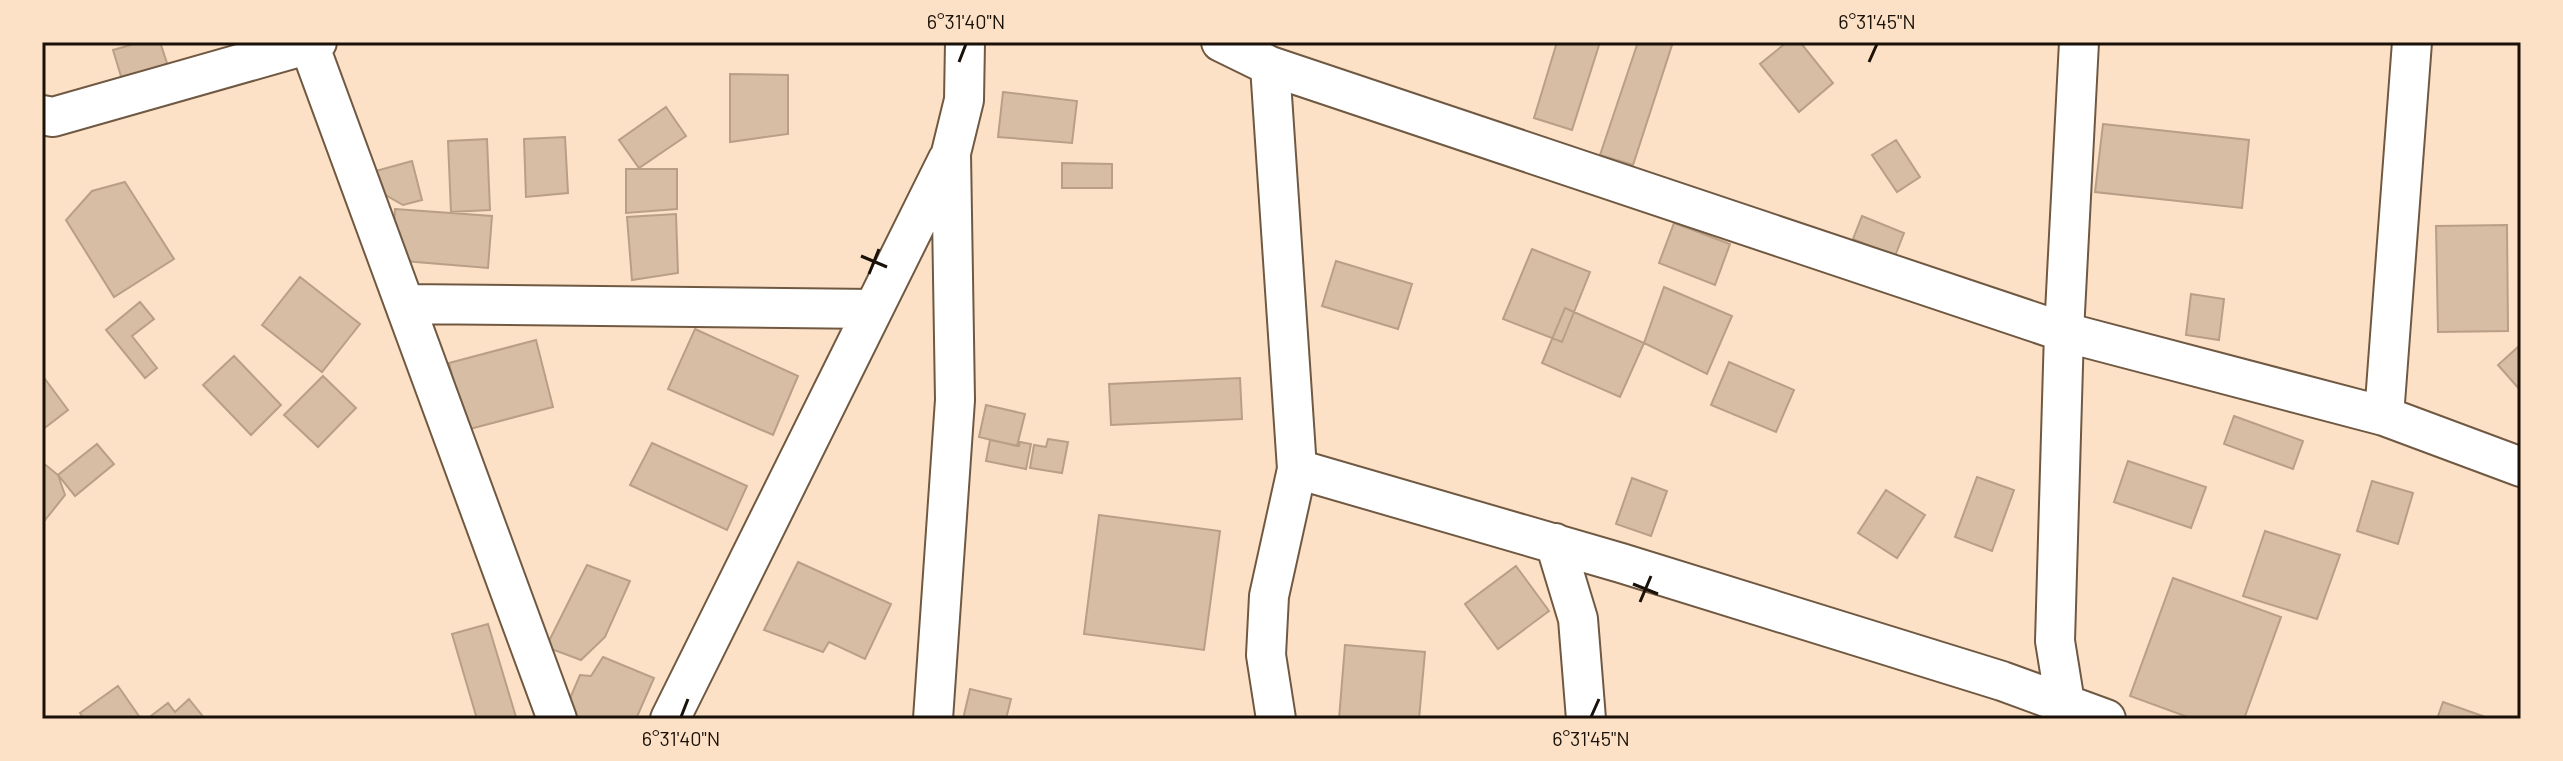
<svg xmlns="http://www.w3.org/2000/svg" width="2563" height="761" viewBox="0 0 2563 761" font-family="Barlow,sans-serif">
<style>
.building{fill:#d7bda3;stroke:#b89f86;stroke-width:2}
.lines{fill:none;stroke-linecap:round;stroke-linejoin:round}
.street-casing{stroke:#705942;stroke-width:42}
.street{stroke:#fff;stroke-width:38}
.ticks{fill:none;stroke:#1a1108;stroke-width:3}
.neatline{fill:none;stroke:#1a1108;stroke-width:3}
.ticks-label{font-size:20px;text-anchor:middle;fill:#1a1108}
</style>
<rect width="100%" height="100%" fill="#fce1c7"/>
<path class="building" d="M141 42H160L169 69 123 83 113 50Z
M1557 42H1600L1572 130 1534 118Z
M1638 42H1673L1633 165 1600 155Z
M1787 42H1800L1833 83 1799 112 1760 64Z
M730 74 788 75V134L730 142Z
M1003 92 1077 101 1072 143 998 137Z
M666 107 686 136 639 168 619 140Z
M2103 124 2249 140 2242 208 2095 192Z
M565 137 568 193 526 197 524 139Z
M487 139 490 210 451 212 448 141Z
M1896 140 1920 177 1897 192 1872 155Z
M412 161 422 200 403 205 382 193 376 171Z
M1062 163 1112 164V188H1062Z
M626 169H677V209L626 213Z
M125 182 174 259 114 297 66 220 92 191Z
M395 209 492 216 488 268 392 260Z
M676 214 678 273 632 280 627 217Z
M1862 216 1904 233 1895 256 1853 239Z
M1674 223 1730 244 1715 285 1659 263Z
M2507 225 2508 331 2438 332 2436 226Z
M1532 249 1590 272 1562 342 1503 319Z
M1336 261 1412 284 1398 329 1322 306Z
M300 277 360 324 322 372 262 325Z
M1664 287 1732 316 1707 374 1644 343Z
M2191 294 2224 299 2219 340 2186 335Z
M140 302 154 319 132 336 157 368 145 378 106 330Z
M1565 308 1644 343 1620 397 1542 363Z
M695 329 798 376 773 435 668 389Z
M536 340 553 407 466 430 449 363Z
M2519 346 2521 349V391L2498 365Z
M234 356 281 405 251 435 203 385Z
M1729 362 1794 390 1776 432 1711 405Z
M42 375 68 410 42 430Z
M323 376 356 408 318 447 284 415Z
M1240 378 1242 419 1111 425 1109 384Z
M986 405 1025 414 1017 446 979 437Z
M2234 416 2303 441 2293 469 2224 444Z
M1048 439 1068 442 1062 473 1030 468 1034 445 1046 447Z
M990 440 1019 446 1020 442 1031 444 1026 469 986 461Z
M652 443 747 486 727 530 630 485Z
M97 444 114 464 75 496 58 475Z
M2128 461 2206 487 2191 528 2114 502Z
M42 462 58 475 65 495 42 524Z
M1977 477 2014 490 1992 551 1955 537Z
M1632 478 1667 491 1651 536 1616 524Z
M2372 481 2413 493 2398 544 2357 531Z
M1886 490 1925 515 1897 558 1858 533Z
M1099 515 1220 531 1204 650 1084 634Z
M2265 531 2340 555 2317 619 2243 596Z
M798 562 891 604 865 659 829 642 823 652 764 630Z
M587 565 630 581 605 637 581 660 546 647Z
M1516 566 1549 611 1498 649 1465 604Z
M2173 578 2281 617 2244 719H2193L2130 696Z
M488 624 516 717 510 719H477L452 634Z
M1345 645 1425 652 1419 719H1339Z
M603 657 654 678 636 719H578L565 710 580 675 591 676Z
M118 686 141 719H84L80 713Z
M970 689 1011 699 1006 719H963Z
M189 699 205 719H147L168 703 175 712Z
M2443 702 2491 719H2437Z"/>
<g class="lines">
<defs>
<path id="street" d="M1221 42 1270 66 2064 332 2384 416 2521 467
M310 47 557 719
M1270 66 1297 469 1269 596 1266 655 1276 719
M42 115 53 117 317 42
M405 304 873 309
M2384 416 2412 42
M1297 469 1621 563 2002 681 2106 719
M1555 543 1578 619 1586 719
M2065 703 2055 641 2064 332 2079 42
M670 719 948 159
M933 719 955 400 951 153 964 100 965 42"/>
</defs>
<use href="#street" class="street-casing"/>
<use href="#street" class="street"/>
</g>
<path class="ticks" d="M959 62 966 44M1869 62 1877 44M861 256 887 267M869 274 879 249M1633 584 1658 594M1640 602 1651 576M681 717 688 699M1591 717 1599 699"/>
<rect width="2563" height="761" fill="none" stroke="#fce1c7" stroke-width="88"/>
<rect x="44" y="44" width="2475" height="673" class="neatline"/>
<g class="ticks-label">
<text x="966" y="29">6°31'40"N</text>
<text x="1877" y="29">6°31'45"N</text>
<text x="681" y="746">6°31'40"N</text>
<text x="1591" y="746">6°31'45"N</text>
</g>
</svg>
